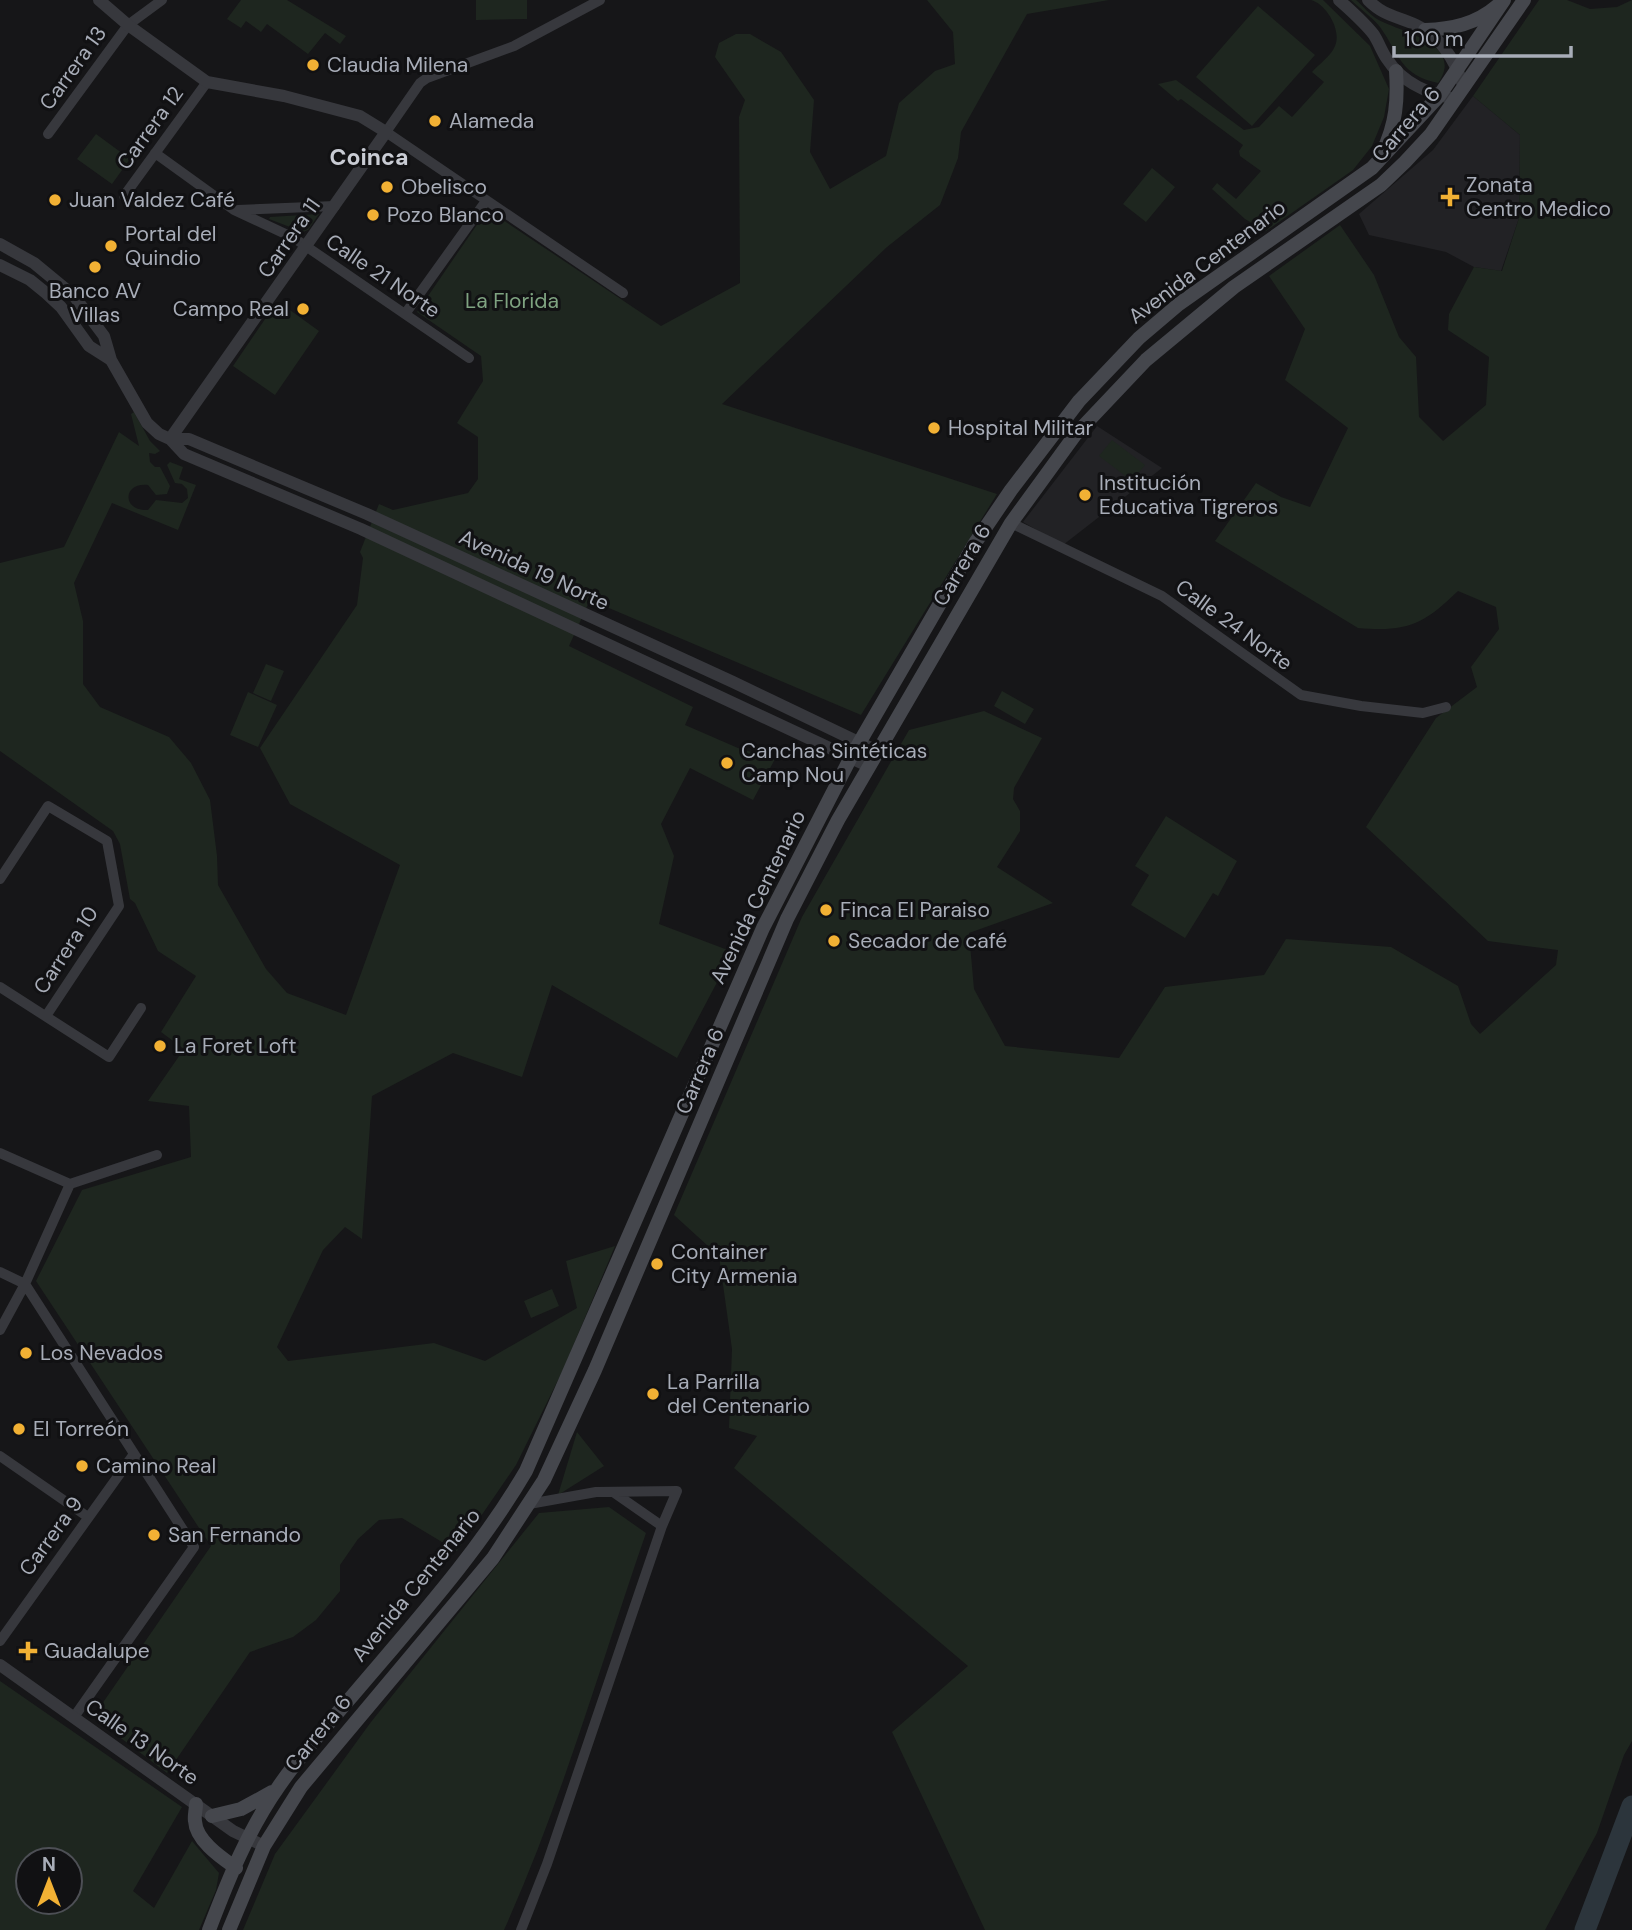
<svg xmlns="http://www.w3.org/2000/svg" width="1632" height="1930" viewBox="0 0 1632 1930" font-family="'DM Sans',sans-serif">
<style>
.built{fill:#222225}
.green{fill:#1e261f;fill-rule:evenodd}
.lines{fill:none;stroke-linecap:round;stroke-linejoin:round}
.river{stroke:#2c353c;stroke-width:21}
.minor{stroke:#37383d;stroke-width:10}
.tertiary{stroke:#37383d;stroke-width:12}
.secondary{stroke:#45474d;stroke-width:14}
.poi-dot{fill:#f2b134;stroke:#111113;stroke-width:2.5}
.labels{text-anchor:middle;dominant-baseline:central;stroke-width:6;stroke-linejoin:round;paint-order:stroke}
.poi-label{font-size:21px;fill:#a8adb8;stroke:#111113;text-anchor:start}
.street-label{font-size:21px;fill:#a8adb8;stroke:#111113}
.park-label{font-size:21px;fill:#7fa381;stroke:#111113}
.neighbourhood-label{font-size:23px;font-weight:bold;fill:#c9ccd4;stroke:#111113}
</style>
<rect width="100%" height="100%" fill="#161618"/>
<path class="built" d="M1473 96 1520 135 1519 218 1501 271 1474 267 1446 252 1369 235 1359 214 1433 150Z
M1097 426 1162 468 1063 545 1023 522Z"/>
<path class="green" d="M241 0H287L346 36 340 44 325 33 308 54 267 24 261 32 246 21 241 28 227 19Z
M476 0H527V19L476 20Z
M927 0H1109L1027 14 961 132 958 158 940 205 887 247 722 404 997 494 861 715 590 600 569 646 693 707 685 725 738 748 775 759 753 800 690 768 661 824 674 856 659 924 733 952 677 1058 552 985 522 1077 453 1053 372 1096 362 1239 345 1227 323 1250 277 1347 288 1361 434 1343 485 1361 577 1308 566 1261 615 1246 563 1370 516 1465 457 1551 402 1518 379 1520 358 1539 340 1565V1591L316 1620 293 1637 250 1652 167 1773 93 1717 211 1546 36 1281 82 1190 191 1157 189 1106 148 1101 184 1049 161 1032 196 976 158 951 135 903 130 899 120 844 113 831 0 751V563L64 547 119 432 139 446 131 414 134 412 150 441 160 451 155 454 149 453 150 462 155 467H160L170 486 167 494 156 495 148 485C123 482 121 511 148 510L156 500 182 503 188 498 187 489 182 484 175 483 167 465 170 462 183 467 179 479 196 485 178 530 112 503 74 583 83 621V684L100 707 169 737 191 763 210 800 217 856 218 885 266 969 287 993 346 1015 400 865 290 804 260 748 357 605 363 558 360 552 379 504 393 510 468 493 478 479V437L457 423 483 381 481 356 417 312 485 213 494 214 661 326 740 283 739 117 745 100 715 57 719 43 736 34H750L781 52 814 100 810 152 830 189 886 156 899 103 935 71 955 64 953 32Z
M1311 0H1323L1370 46 1389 89 1384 117 1372 146 1353 170 1266 231 1245 219 1212 189 1217 183 1236 199 1261 171 1240 156 1239 151 1243 145 1181 99 1178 101 1158 84 1176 80 1244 130 1259 127 1279 106 1292 117 1324 82 1312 72C1319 64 1331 56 1335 46 1342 30 1326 4 1311 0Z
M1351 0H1356C1363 6 1369 14 1377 19 1399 32 1466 43 1438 83 1400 75 1400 55 1380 27 1372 17 1360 9 1351 0Z
M1539 0H1567L1590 9 1617 7 1632 0V1741L1624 1755 1597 1833 1545 1930H985L892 1732 968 1666 734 1468 757 1436 729 1428 732 1349 719 1256 674 1215 802 917 909 730 984 711 1042 738 1014 788 1013 799 1020 811V831L997 867 1053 903 969 933 974 989 1005 1046 1119 1058 1165 987 1264 975 1286 939 1391 947 1458 986 1471 1024 1480 1034 1556 965 1558 950 1488 941 1366 827 1436 718 1477 687 1471 667 1499 629 1496 607 1458 591C1423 625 1407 632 1358 628L1215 541 1256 483 1281 497 1310 507 1348 428 1285 380 1305 329 1269 276 1340 225 1374 275 1399 337 1416 357 1419 417 1443 441 1486 405 1489 357 1448 330 1449 314 1474 267 1502 271 1519 218 1520 135 1473 96Z
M1258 6 1315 55 1252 126 1196 77Z
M96 134 130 159 112 184 77 159Z
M1152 168 1175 187 1146 222 1123 204Z
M319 214 308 230 303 232 269 219 270 217Z
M276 303 281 307 283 305 319 331 275 395 233 366Z
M1112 440 1145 465 1132 481 1099 456Z
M266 664 284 671 271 701 253 693Z
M1002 691 1034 709 1025 724 994 706Z
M248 692 277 705 258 747 230 735Z
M1166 816 1237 861 1218 896 1213 893 1185 938 1131 905 1149 875 1135 866Z
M552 1289 559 1306 531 1318 524 1301Z
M577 1432 604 1466 558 1495Z
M609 1507 646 1533C600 1666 562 1801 504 1930H243L275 1854 371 1722 539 1513Z
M0 1681 182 1807 133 1891 154 1908 192 1841 219 1873 216 1890 199 1930H0ZM28 1860H70V1902H28Z"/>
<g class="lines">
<path class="river" d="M1585 1930 1632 1806"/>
<path class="minor" d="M600 0 514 46 427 78 420 83 386 132 623 293
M48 134 128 25 162 0
M155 153 234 210 294 238 469 358
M124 196 207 82
M238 210 335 206
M405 314 486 201
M1011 523 1162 596 1301 695 1361 706 1423 713 1446 707
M0 879 48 806 107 841 119 906 46 1016
M0 987 109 1057 141 1008
M0 1153 70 1184
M70 1184 157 1155
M0 1272 25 1284 194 1547 74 1717
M0 1330 25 1284 70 1184
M0 1456 88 1517
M613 1492 662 1526
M0 1641 134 1454
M521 1930 547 1864 662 1526 677 1491 596 1492 529 1504"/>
<path class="tertiary" d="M99 0 128 25 207 82 284 96 360 116 386 132 170 439
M1339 0C1351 11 1364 22 1374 35 1379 43 1382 52 1387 59 1403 84 1429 94 1456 99
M1368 0C1384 16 1396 16 1416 25 1442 37 1456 62 1464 88
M0 244 34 263 74 296 104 336 111 360 147 423 159 434 170 439H189L367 514 733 682 877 751
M0 265 30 280 46 293 61 307 89 346 111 360
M170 439 184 454 361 529 868 766
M0 1665 233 1831 264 1846"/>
<path class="secondary" d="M1425 30C1452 29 1476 24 1497 6
M1383 151C1396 124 1398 100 1396 71
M196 1804C196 1810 194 1816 195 1821 196 1841 222 1858 236 1868
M212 1816 241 1809 272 1792
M209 1930C228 1880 248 1830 279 1786 301 1754 327 1725 353 1695 414 1623 478 1553 526 1471L763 928 851 757 975 543 1011 490 1079 401 1139 338 1179 304 1372 168 1439 96 1504 0
M229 1930 264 1846 301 1787 493 1558 544 1480 595 1370 787 919 838 820 1011 523 1075 435 1146 360 1234 287 1381 185 1405 162 1431 134 1524 0"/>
</g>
<g class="poi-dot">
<circle cx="313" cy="65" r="7"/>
<circle cx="435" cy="121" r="7"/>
<circle cx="387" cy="187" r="7"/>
<path d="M1446.5 186.5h7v7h7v7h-7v7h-7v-7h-7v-7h7z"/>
<circle cx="55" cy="200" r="7"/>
<circle cx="373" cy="215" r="7"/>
<circle cx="111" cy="246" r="7"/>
<circle cx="95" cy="267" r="7"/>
<circle cx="303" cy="309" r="7"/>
<circle cx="934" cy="428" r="7"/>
<circle cx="1085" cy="495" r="7"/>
<circle cx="727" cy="763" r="7"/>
<circle cx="826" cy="910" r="7"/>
<circle cx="834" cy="941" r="7"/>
<circle cx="160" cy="1046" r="7"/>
<circle cx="657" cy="1264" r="7"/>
<circle cx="26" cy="1353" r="7"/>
<circle cx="653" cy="1394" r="7"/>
<circle cx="19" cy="1429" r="7"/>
<circle cx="82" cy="1466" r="7"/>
<circle cx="154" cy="1535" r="7"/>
<path d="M24.5 1640.5h7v7h7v7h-7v7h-7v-7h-7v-7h7z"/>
</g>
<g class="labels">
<g class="poi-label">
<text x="327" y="65">Claudia Milena</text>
<text x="449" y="121">Alameda</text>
<text x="1466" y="185">Zonata<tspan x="1466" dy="24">Centro Medico</tspan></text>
<text x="401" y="187">Obelisco</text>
<text x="69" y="200">Juan Valdez Café</text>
<text x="387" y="215">Pozo Blanco</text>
<text x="125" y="234">Portal del<tspan x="125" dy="24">Quindio</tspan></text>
<text x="95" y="291" text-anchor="middle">Banco AV<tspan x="95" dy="24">Villas</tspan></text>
<text x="289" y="309" text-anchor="end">Campo Real</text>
<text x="948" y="428">Hospital Militar</text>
<text x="1099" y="483">Institución<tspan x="1099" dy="24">Educativa Tigreros</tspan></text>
<text x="741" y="751">Canchas Sintéticas<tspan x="741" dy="24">Camp Nou</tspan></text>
<text x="840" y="910">Finca El Paraiso</text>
<text x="848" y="941">Secador de café</text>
<text x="174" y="1046">La Foret Loft</text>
<text x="671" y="1252">Container<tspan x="671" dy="24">City Armenia</tspan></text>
<text x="40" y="1353">Los Nevados</text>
<text x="667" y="1382">La Parrilla<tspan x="667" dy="24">del Centenario</tspan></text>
<text x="33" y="1429">El Torreón</text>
<text x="96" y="1466">Camino Real</text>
<text x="168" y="1535">San Fernando</text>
<text x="44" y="1651">Guadalupe</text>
</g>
<g class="street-label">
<text transform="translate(73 68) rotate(-54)">Carrera 13</text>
<text transform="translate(1406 124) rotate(-49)">Carrera 6</text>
<text transform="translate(150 128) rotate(-54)">Carrera 12</text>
<text transform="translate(289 238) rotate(-55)">Carrera 11</text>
<text transform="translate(1207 262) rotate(-37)">Avenida Centenario</text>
<text transform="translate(383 276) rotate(34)">Calle 21 Norte</text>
<text transform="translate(962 565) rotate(-59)">Carrera 6</text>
<text transform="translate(534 570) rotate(25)">Avenida 19 Norte</text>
<text transform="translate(1234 625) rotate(36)">Calle 24 Norte</text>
<text transform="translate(758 897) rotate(-64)">Avenida Centenario</text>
<text transform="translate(66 950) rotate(-57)">Carrera 10</text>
<text transform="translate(700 1071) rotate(-67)">Carrera 6</text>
<text transform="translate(51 1536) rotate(-54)">Carrera 9</text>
<text transform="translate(416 1585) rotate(-51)">Avenida Centenario</text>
<text transform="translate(318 1733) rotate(-51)">Carrera 6</text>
<text transform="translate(142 1742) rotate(35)">Calle 13 Norte</text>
</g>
<g class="park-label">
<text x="512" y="301">La Florida</text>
</g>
<g class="neighbourhood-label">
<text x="369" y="157">Coinca</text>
</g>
</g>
<g transform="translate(49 1881)"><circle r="33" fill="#111113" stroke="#4d4f55" stroke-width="2"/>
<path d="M0-5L12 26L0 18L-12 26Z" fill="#f2b134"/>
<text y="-10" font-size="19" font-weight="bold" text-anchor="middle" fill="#a8adb8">N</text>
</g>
<path d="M1394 46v10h177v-10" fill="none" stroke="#a8adb8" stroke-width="3.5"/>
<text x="1404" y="46" font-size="21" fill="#a8adb8" stroke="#111113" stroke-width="5" paint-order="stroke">100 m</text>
</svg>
